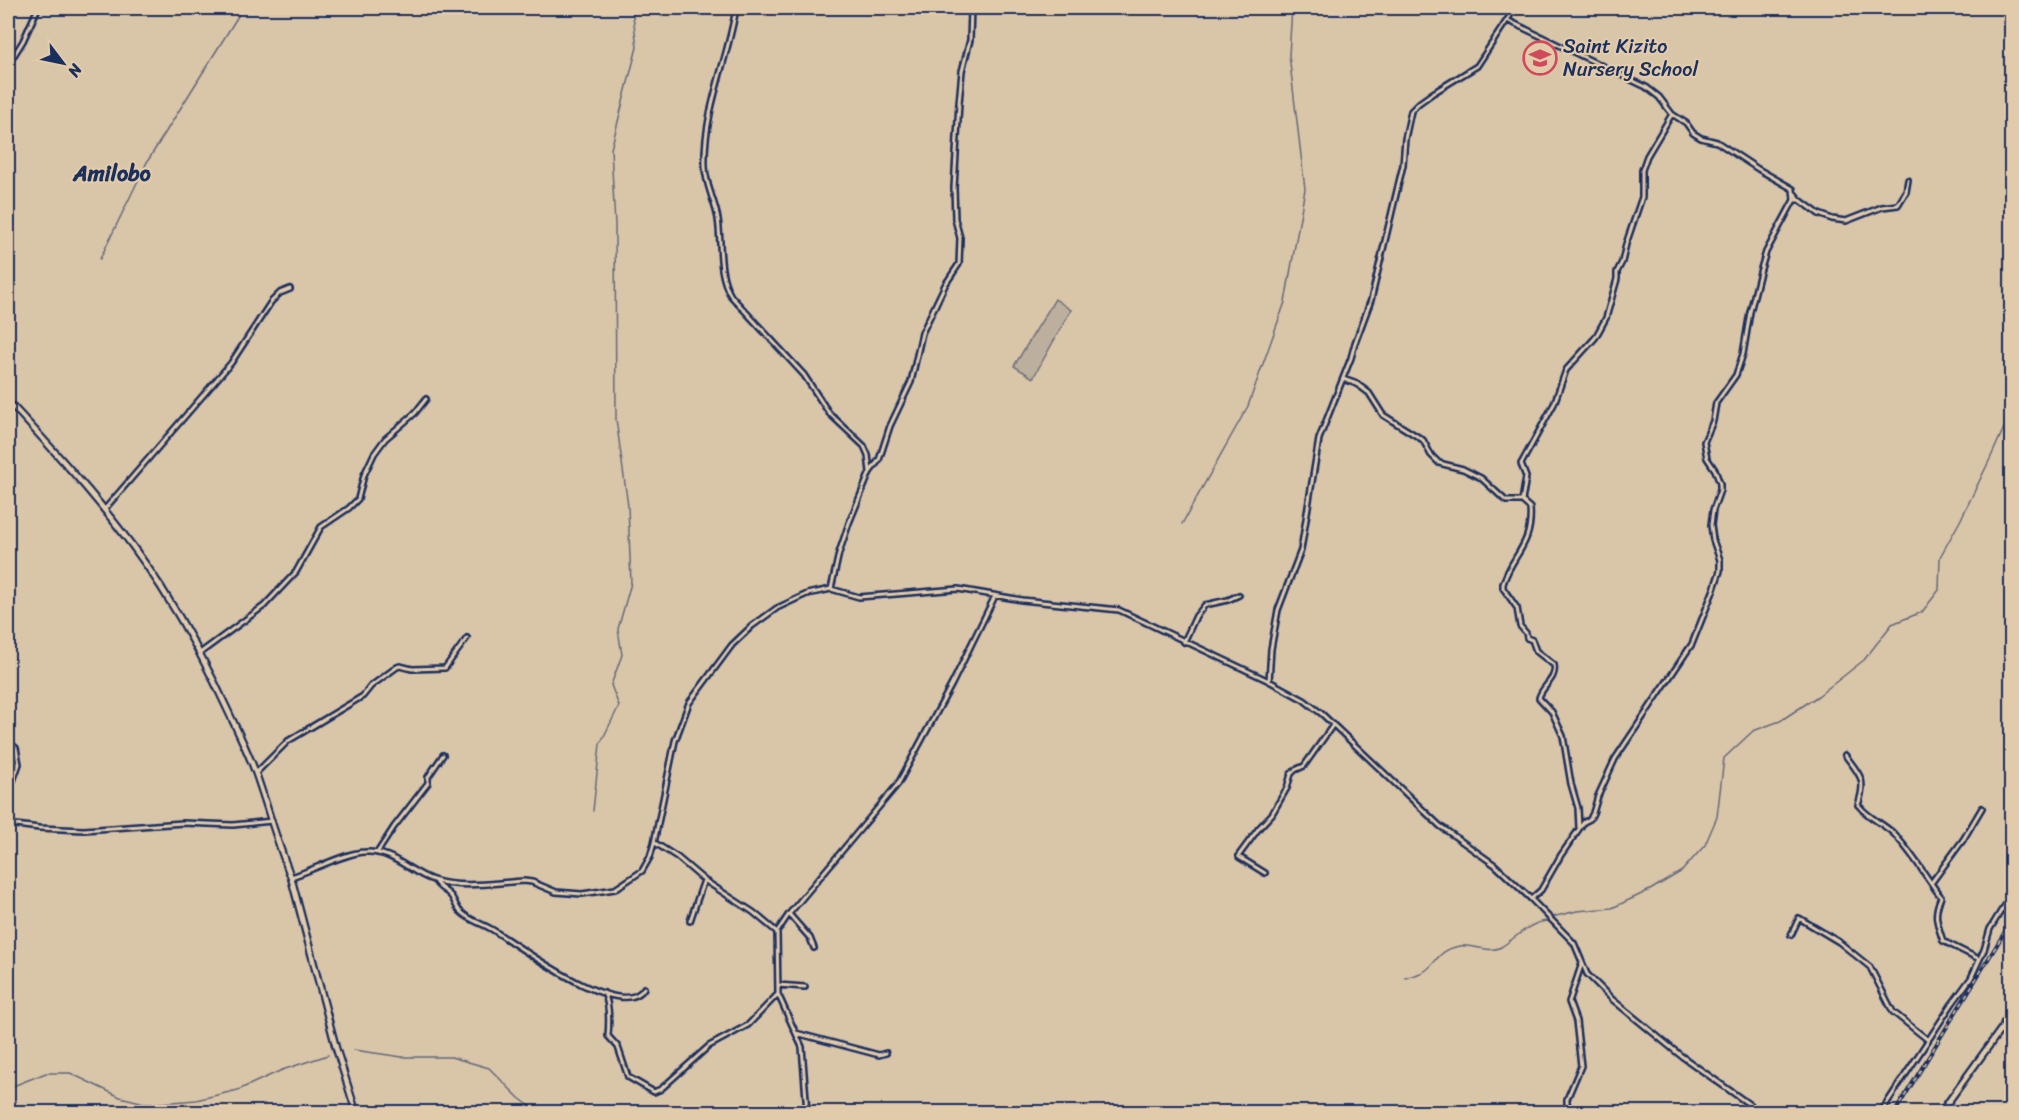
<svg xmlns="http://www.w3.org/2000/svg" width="2019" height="1120" viewBox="0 0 2019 1120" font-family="Sriracha,sans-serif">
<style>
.green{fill:#bdaf9d;stroke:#6c6f7e;stroke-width:1.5}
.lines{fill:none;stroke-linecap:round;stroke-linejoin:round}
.stream{stroke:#64697b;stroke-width:1.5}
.street-casing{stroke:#1b2f5e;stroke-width:8}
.secondary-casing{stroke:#1b2f5e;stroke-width:9}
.primary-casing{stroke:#1b2f5e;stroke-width:9}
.street{stroke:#e1cbab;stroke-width:3}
.secondary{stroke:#e1cbab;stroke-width:4.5}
.primary{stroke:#e1cbab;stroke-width:4.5}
.rail-casing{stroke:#1b2f5e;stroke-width:4}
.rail{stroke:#e1cbab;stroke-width:1.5;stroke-dasharray:4.5;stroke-linecap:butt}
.labels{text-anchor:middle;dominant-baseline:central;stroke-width:4.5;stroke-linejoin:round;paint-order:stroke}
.poi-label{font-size:20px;fill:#1b2f5e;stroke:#e1cbab;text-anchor:start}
.quarter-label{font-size:22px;font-weight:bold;fill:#1b2f5e;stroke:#e1cbab}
</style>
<rect width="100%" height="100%" fill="#d9c5a8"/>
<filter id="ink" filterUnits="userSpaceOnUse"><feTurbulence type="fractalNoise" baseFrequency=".0167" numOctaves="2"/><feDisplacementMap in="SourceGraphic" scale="12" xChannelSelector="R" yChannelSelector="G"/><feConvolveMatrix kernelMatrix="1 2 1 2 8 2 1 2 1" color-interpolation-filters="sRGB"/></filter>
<g filter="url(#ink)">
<path class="green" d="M1055 299 1071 310 1033 378 1014 366Z"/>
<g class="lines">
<path class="stream" d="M2002 8 2012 13
M100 259 147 162 243 8
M2012 336 2008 349 2012 379
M1182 524 1248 406 1285 302 1305 189 1289 55 1292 8
M593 811 600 744 619 706 611 685 622 655 618 629 631 583 628 506 616 419 615 225 611 149 637 47 632 8
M1552 917 1577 911 1612 908 1650 890 1682 871 1705 845 1717 817 1724 758 1753 731 1780 721 1818 696 1864 660 1892 624 1922 612 1939 590 1940 557 1960 521 1990 459 2012 410
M1405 978C1411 976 1417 975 1423 972 1437 965 1436 950 1460 946 1472 944 1490 954 1501 947 1516 938 1529 922 1548 921
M354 1050 402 1057H451L489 1068 519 1098 538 1112
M8 1088 46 1073H70L120 1097 149 1104 196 1100 238 1090 282 1070 328 1055"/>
<defs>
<path id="street" d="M736 8C728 60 703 111 705 166 705 184 715 201 718 219 722 245 717 272 731 296L804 375 829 413 864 446 868 455 870 472 849 523 839 553 831 589
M1507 20 1646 87 1659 97 1672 114 1647 156 1642 170V197L1626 244 1622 262 1617 272V279L1606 318 1595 338 1566 370 1554 404 1521 464 1526 477 1522 501
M8 65 23 41 38 8
M1794 200H1800L1794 193
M1800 200 1819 214 1832 219 1846 221 1882 207 1898 205 1906 192 1908 180
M1343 379 1357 384 1369 393 1383 415 1423 440 1431 455 1439 463 1463 469 1481 478 1506 501H1522L1530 508C1533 546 1512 554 1503 584V588L1517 608 1520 626 1526 633 1527 638 1532 640 1536 651 1554 665C1557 680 1542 685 1539 698L1552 712 1563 736 1571 784 1578 808 1579 828
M870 472 879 460 890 426 911 382 922 333 945 285 959 264 960 238 955 219 954 188 959 103 962 71 970 40 971 8
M104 510 231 363 271 302 280 293 290 289
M1184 642 1196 616 1205 605 1228 600 1239 595
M200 653 264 606 296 572 321 527 349 508 358 499 364 475 374 454 385 439 415 413 426 399
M1269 681 1271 649 1278 610 1301 550 1319 439 1351 358 1355 343 1371 300 1403 165 1405 139 1411 111 1419 103 1433 93 1477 66 1515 8
M8 742 16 748 19 764 8 795
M1845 755C1860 775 1867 779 1858 805L1860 807C1869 818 1882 823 1893 833 1912 852 1925 876 1941 897 1933 915 1937 923 1943 941L1979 959
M256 773 288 741 363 696 371 686 397 667 400 666 412 669 445 668 467 638
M8 824 39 828 84 830 183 823 233 825 272 821
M655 843 677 857 704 880 753 912 777 932
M377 853 394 827 428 783V777L443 755
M1265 873 1239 857V855L1259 828 1272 814 1287 788 1291 774 1295 770 1304 766 1333 725
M291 877C311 871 347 852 365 852 392 850 409 872 433 880 462 889 494 883 524 881L532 882 556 892 582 894 615 889 642 871 650 857 654 843 675 741 689 703 732 645 752 626 777 608 807 594 817 592 831 589 859 597 958 589 1022 600 1119 610 1269 681 1304 700 1322 714 1440 826 1495 865 1531 899 1574 943 1587 974 1613 1000 1680 1055 1760 1112
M435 881C439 889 446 890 451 896 455 901 456 908 461 912 470 921 482 923 493 930 517 945 623 1024 644 988
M1932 882 1963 840 1982 808
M1531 899 1541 890 1561 855 1584 822 1590 819 1593 813 1598 796 1615 759 1692 644 1714 589 1720 571V560L1713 540 1711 525 1713 510 1720 490V484L1715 470 1707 458 1704 442 1713 421 1716 403 1736 375 1743 354 1750 312 1760 272 1766 252 1794 200 1793 189 1758 169 1717 142 1701 138 1693 133 1686 123 1672 114
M789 914 810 938 814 948
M690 921 704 880
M1791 935 1799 918 1839 942 1870 967 1893 1012 1928 1040
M778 985 805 987
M604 993C610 1004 609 1024 608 1036L618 1047 628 1077 654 1092 661 1089 709 1046 748 1025 778 994
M796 1033 879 1055 886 1053
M1572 1109 1567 1104V1099L1581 1066 1576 1021 1569 1002 1582 963
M807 1112 802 1047 778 994 777 932 789 914 898 784 952 684 995 596
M1881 1112 1952 1004 1971 978 1984 950 1990 929 2001 911 2012 896"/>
<path id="secondary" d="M8 401C62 459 117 519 161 587 187 628 210 671 230 715 239 734 249 754 256 774 268 808 277 843 291 877L336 1048 356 1112
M2004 1023 2012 1029"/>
<path id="primary" d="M1941 1112 2012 1014"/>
</defs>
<use href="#street" class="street-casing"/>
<use href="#secondary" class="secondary-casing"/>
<use href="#primary" class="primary-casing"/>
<use href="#street" class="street"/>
<use href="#secondary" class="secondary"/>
<use href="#primary" class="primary"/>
<defs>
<path id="rail" d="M1895 1112 2012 920"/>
</defs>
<use href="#rail" class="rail-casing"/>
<use href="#rail" class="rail"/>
</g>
</g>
<defs>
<symbol id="school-ring" viewBox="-11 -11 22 22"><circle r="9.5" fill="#e1cbab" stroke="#d1495b" stroke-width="1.5"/><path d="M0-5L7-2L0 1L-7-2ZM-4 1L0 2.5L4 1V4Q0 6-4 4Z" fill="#d1495b"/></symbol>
</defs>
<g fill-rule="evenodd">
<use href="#school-ring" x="1521" y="39" width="38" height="38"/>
</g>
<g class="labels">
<g class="poi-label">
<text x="1563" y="46">Saint Kizito<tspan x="1563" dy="23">Nursery School</tspan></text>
</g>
<g class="quarter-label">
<text x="112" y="173">Amilobo</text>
</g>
</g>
<rect width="2019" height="1120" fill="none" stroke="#e1cbab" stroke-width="30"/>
<rect x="15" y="15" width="1989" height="1090" fill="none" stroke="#1b2f5e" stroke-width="2" filter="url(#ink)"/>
<g transform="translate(63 63) rotate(122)" stroke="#e1cbab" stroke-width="4.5" paint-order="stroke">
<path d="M0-4.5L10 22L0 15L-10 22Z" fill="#1b2f5e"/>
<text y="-9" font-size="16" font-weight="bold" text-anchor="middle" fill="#1b2f5e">N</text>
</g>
</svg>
